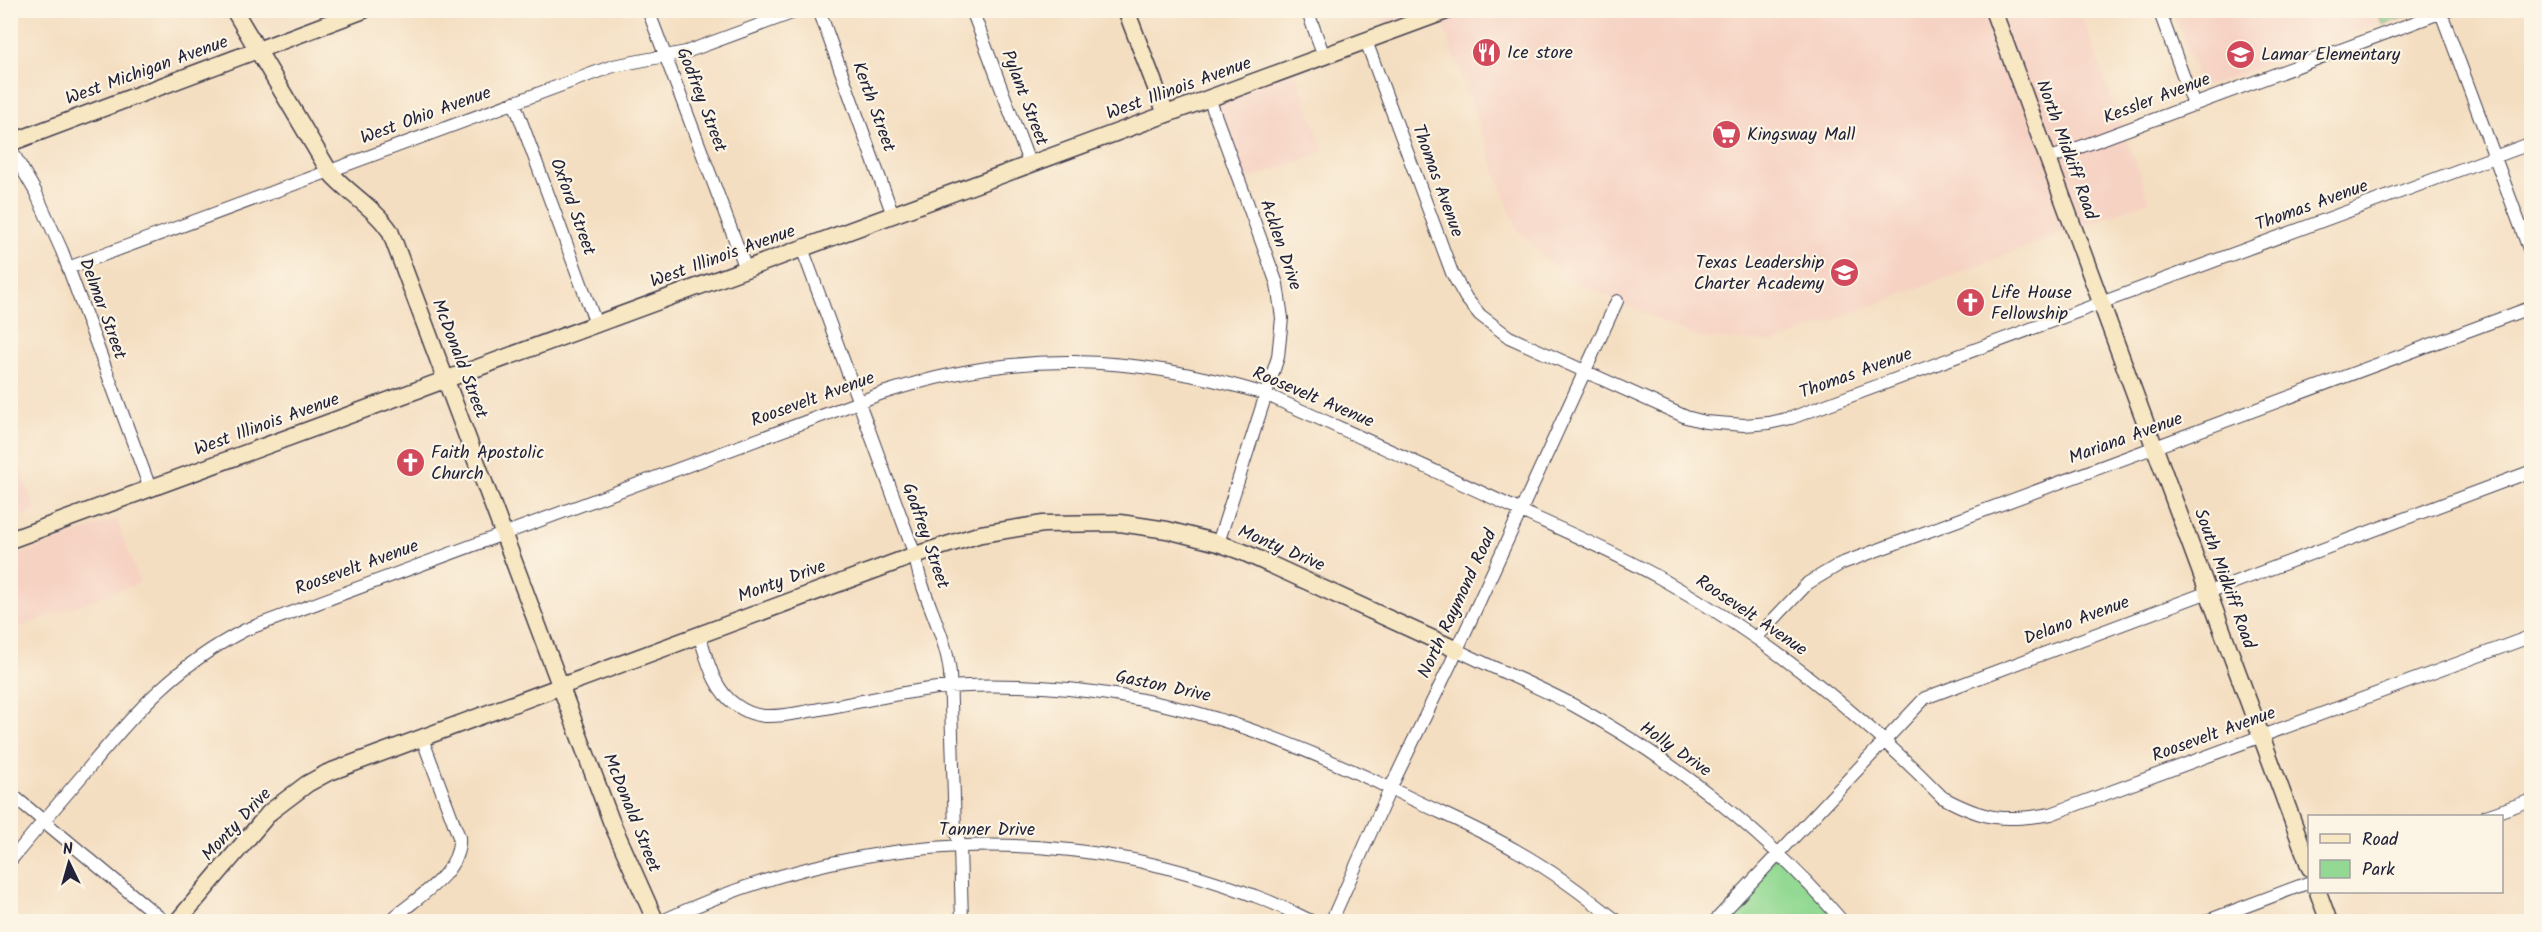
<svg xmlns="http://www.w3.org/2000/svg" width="2542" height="932" viewBox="0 0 2542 932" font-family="Kalam,sans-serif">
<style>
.built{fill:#f6d2c3}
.green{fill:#93d993;stroke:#5a7e67;stroke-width:1.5}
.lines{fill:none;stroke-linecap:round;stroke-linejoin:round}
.street-casing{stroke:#423e4f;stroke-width:14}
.secondary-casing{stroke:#423e4f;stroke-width:19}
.street{stroke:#fff;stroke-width:12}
.secondary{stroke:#f8e7c3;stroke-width:16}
.labels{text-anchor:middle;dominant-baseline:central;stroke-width:4.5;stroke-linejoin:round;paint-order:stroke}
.poi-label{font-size:18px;fill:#22223b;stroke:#fcf5e5;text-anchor:start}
.street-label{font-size:18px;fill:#22223b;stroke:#fcf5e5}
</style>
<rect width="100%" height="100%" fill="#fcf5e5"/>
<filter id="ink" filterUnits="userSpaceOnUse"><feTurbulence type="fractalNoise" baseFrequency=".0167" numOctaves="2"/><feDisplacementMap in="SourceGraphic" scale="12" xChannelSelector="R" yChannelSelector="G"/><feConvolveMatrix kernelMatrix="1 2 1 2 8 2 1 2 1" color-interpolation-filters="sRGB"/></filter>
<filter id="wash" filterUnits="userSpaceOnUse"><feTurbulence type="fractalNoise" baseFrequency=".008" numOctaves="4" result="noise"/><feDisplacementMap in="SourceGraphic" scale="24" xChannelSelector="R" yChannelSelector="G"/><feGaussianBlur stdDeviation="1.35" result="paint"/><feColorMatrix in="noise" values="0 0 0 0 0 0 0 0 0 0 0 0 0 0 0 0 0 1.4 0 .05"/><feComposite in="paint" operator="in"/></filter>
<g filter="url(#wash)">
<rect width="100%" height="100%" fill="#f4dec1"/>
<path class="built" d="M1379 11H2080L2149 201 1776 342 1698 338 1563 276 1516 228 1440 17 1389 36Z
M2173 11H2377L2381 22 2202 88Z
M1295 70 1324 151 1239 183 1209 101Z
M11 443 36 511 11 521H10Z
M116 519 140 583 11 630V558Z"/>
<path class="green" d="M2377 11V10L2420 11 2383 24Z
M1778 853 1843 922H1715Z"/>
</g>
<g filter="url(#ink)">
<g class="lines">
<defs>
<path id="street" d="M648 10 746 269
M819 10 893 215
M972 10 1030 165
M1307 10 1324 56
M2159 10 2194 105
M2440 10 2532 257
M1366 41 1452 273 1466 298 1480 315 1509 337 1686 417 1705 422 1744 425 1769 423 1791 418 2532 143
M1209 98 1277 284 1282 318 1278 357 1218 543
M514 102 596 324
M10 148 35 191 62 251 150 488
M2048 159 2448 10
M802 248 915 555C921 596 946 633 950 673L955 829 960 846 962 922
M68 268 613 66 686 52 800 10
M699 634C707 658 713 690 736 705 744 711 755 715 764 716 783 717 802 712 820 709 859 702 898 693 937 688 964 685 992 685 1019 686 1161 690 1276 733 1402 794 1440 813 1480 829 1517 851 1553 871 1586 896 1618 922
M1756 638 1808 583 1840 564 2532 307
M1457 650C1495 669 1535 685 1573 705 1674 760 1768 834 1843 922
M10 793 165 922
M2486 816 2532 800
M10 861C36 830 62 799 88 769 137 710 175 666 245 630L883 393C1016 349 1132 354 1265 394 1355 435 1445 475 1534 517 1576 536 1619 555 1660 578 1764 636 1860 713 1942 797 1984 820 2004 822 2051 814L2532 636
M389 922C416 897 462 874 459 837L422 738
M660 922C850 832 1058 819 1255 896 1275 903 1294 913 1313 922
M1331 922 1390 789 1451 663 1617 301
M1714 922 1925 698 2532 471
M2204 922 2310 882"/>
<path id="secondary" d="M234 10 329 171C347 193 374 207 390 231L611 821 656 922
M1126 10 1166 114
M1993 10 2310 868
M10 143 364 10
M10 540 1449 10
M2318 892 2329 922
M177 922 270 812 307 784 327 773 915 555 981 534 1043 524 1120 523 1167 530 1218 543 1243 552 1457 650"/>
</defs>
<use href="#street" class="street-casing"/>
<use href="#secondary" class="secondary-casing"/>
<use href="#street" class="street"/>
<use href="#secondary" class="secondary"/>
</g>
</g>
<defs>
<symbol id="restaurant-disc" viewBox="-11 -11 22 22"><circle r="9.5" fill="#d1495b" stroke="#fcf5e5"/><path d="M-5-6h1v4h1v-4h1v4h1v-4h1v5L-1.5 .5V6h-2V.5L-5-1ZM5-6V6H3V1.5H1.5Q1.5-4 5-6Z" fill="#fff"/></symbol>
<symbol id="school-disc" viewBox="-11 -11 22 22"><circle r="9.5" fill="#d1495b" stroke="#fcf5e5"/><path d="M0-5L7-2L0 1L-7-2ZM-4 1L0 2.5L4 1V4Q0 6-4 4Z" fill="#fff"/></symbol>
<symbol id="supermarket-disc" viewBox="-11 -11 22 22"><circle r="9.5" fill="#d1495b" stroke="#fcf5e5"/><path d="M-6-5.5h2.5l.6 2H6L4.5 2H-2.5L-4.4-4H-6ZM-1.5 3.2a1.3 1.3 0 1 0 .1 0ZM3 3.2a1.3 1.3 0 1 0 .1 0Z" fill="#fff"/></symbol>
<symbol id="church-disc" viewBox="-11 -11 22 22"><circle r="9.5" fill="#d1495b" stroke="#fcf5e5"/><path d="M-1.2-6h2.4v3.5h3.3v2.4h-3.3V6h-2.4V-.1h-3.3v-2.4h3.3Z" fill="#fff"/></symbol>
</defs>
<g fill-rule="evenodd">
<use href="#restaurant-disc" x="1470" y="36" width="33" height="33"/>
<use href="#school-disc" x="2224" y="38" width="33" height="33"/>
<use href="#supermarket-disc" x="1710" y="118" width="33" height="33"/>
<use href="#school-disc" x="1828" y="256" width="33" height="33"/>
<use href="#church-disc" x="1954" y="286" width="33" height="33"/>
<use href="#church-disc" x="394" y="446" width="33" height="33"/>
</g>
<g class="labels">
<g class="poi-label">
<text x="1507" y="53">Ice store</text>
<text x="2261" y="55">Lamar Elementary</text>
<text x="1747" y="135">Kingsway Mall</text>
<text x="1824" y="263" text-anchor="end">Texas Leadership<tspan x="1824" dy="21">Charter Academy</tspan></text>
<text x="1991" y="293">Life House<tspan x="1991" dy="21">Fellowship</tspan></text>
<text x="431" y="453">Faith Apostolic<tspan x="431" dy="21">Church</tspan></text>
</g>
<g class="street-label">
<text transform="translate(147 71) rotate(-20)">West Michigan Avenue</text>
<text transform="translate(1179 89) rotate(-20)">West Illinois Avenue</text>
<text transform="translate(1024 98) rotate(69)">Pylant Street</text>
<text transform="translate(2157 99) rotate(-21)">Kessler Avenue</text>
<text transform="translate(701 100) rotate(69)">Godfrey Street</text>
<text transform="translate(873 107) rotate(70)">Kerth Street</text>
<text transform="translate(426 116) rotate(-20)">West Ohio Avenue</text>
<text transform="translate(2066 150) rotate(70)">North Midkiff Road</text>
<text transform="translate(1437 181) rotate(70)">Thomas Avenue</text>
<text transform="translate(2312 206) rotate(-20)">Thomas Avenue</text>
<text transform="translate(572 207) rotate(70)">Oxford Street</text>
<text transform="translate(1280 245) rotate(71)">Acklen Drive</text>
<text transform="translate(723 257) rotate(-20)">West Illinois Avenue</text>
<text transform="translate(102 309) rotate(70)">Delmar Street</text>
<text transform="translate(459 359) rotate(69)">McDonald Street</text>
<text transform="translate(1856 374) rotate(-20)">Thomas Avenue</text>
<text transform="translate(1313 398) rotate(23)">Roosevelt Avenue</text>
<text transform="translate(813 400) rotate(-20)">Roosevelt Avenue</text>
<text transform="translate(267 425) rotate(-20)">West Illinois Avenue</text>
<text transform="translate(2126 439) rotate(-20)">Mariana Avenue</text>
<text transform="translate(925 536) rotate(71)">Godfrey Street</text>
<text transform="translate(1281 549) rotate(23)">Monty Drive</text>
<text transform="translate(357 568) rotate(-20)">Roosevelt Avenue</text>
<text transform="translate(2224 579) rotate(70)">South Midkiff Road</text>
<text transform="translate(782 582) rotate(-20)">Monty Drive</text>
<text transform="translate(1458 604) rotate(-65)">North Raymond Road</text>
<text transform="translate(1751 616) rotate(34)">Roosevelt Avenue</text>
<text transform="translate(2077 621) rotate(-20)">Delano Avenue</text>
<text transform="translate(1163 687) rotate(12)">Gaston Drive</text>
<text transform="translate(2214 735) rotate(-20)">Roosevelt Avenue</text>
<text transform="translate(1675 750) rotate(35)">Holly Drive</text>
<text transform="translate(631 813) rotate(68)">McDonald Street</text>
<text transform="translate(237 825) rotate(-47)">Monty Drive</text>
<text x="987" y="830">Tanner Drive</text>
</g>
</g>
<rect width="2542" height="932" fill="none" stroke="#fcf5e5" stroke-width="36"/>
<rect x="2308" y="815" width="195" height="78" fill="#fcf5e5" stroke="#a5a1a1" stroke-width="1.5"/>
<rect x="2320" y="834" width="30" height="9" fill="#f8e7c3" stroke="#a5a1a1" stroke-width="1.5"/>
<text x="2362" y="845" font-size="18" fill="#22223b">Road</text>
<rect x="2320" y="860" width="30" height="18" fill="#93d993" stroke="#a5a1a1" stroke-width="1.5"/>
<text x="2362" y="875" font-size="18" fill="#22223b">Park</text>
<g transform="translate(69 863) rotate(355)" stroke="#fcf5e5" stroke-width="4.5" paint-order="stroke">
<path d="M0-4.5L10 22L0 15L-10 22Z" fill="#22223b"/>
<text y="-9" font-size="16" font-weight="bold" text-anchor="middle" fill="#22223b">N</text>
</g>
</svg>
